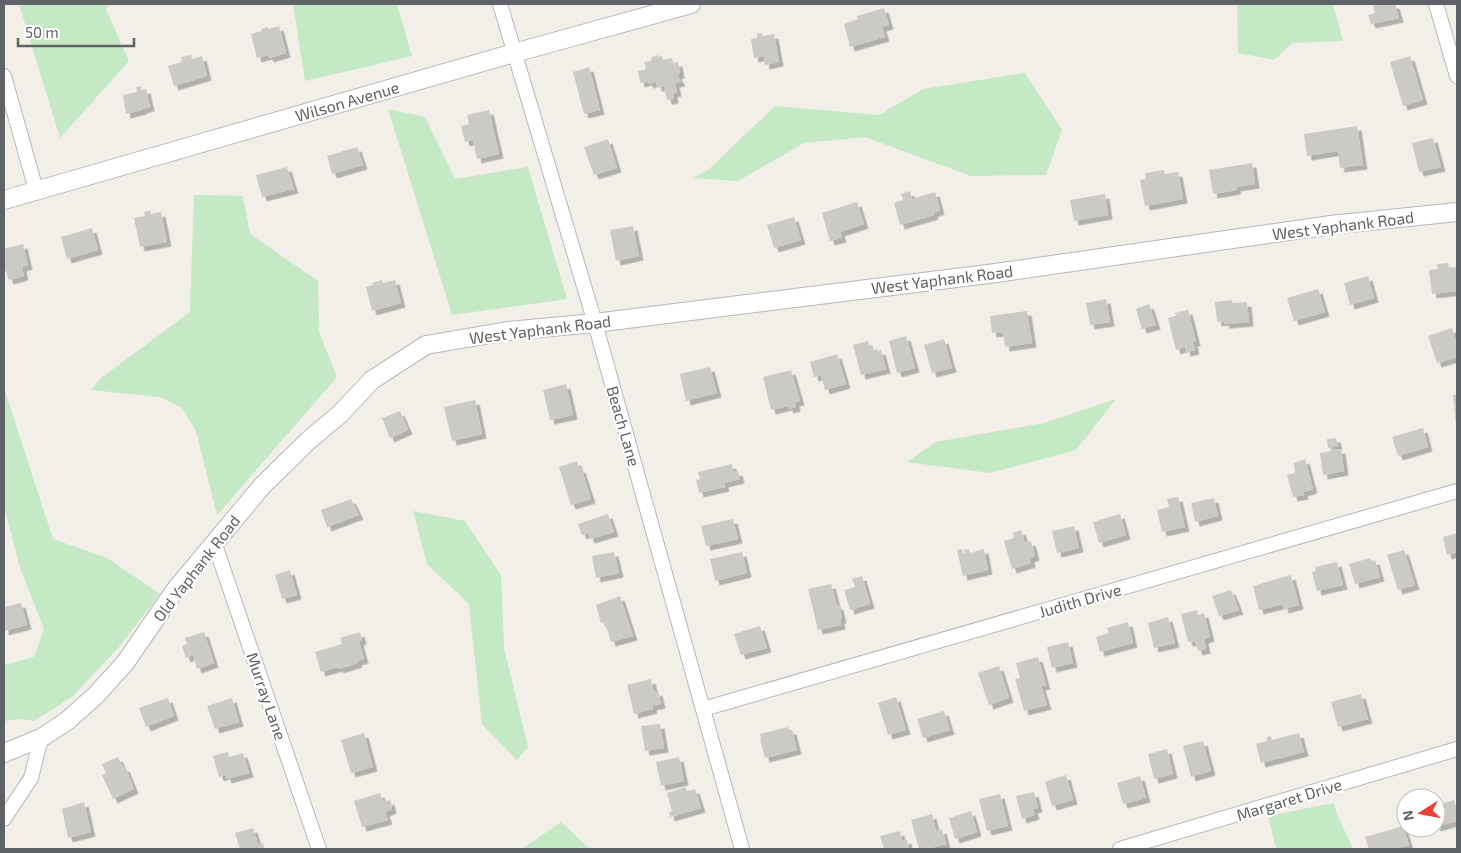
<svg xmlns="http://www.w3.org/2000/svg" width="1461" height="853" viewBox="0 0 1461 853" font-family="'Exo 2',sans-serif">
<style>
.green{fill:#c5e8c5}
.building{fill:#cccac5;filter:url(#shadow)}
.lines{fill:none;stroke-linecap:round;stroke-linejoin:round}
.minor-casing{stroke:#b5b8bc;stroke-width:16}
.tertiary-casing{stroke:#b5b8bc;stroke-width:20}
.minor{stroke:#fff;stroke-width:14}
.tertiary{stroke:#fff;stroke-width:18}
.labels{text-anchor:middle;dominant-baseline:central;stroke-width:4.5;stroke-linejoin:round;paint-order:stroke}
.street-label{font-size:16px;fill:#5f6368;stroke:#fff}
</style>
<defs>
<filter id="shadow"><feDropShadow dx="4.5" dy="4.5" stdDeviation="0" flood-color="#0004"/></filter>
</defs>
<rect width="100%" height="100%" fill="#f1efe8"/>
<path class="green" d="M19 4H110L106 10 129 61 60 138Z
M293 4H397L412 56 305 81Z
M1237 4H1333L1343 41 1292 43 1274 60 1238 53Z
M1025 73 1062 130 1046 175 971 176 865 137 804 143 738 181 693 178 708 170 775 106 879 115 923 89Z
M388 109 425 117 455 179 528 167 567 299 452 315Z
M194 195 243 196 250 234 318 281 319 332 337 377 217 515 196 431 182 408 160 397 91 390 101 378 190 312Z
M4 388 53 539 107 558 160 594 119 647 72 697 34 721 20 719 4 721V665L34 657 44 629 20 568 4 506Z
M1116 399 1076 450 990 473 907 462 936 442 1044 423Z
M413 511 465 521 501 575 504 648 528 747 517 760 482 724 469 604 427 564Z
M1334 803 1337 814 1353 849H1276L1268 816Z
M561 822 590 849H522Z"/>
<path class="building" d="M1373 4H1395L1399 18 1371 24 1368 15 1375 13Z
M884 8 889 25 882 27 885 37 850 47 844 24 858 19 857 16Z
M279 26 286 53 269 58 268 55 257 58 251 34 262 31 261 29 268 27V29Z
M762 33 763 36 774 34 779 62 765 65 764 56 754 58 751 39 757 38V34Z
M191 55 192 59 202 56 207 76 174 86 168 66 182 62 181 57Z
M658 55V57L662 56 663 60 672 58 673 63 678 62 680 74 677 75 681 82 675 83 677 92 673 93 674 99 667 100 664 86 657 87 656 82 649 84 648 81 640 83 638 71 646 69 644 62 651 61 652 57Z
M1410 56 1423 100 1403 106 1390 62Z
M589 67 600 110 584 114 573 72Z
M141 86V90L146 89 150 107 142 109V110L126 114 123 95 137 92 136 87Z
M489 110 499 154 477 159 473 140 465 142 461 126 469 124 467 115Z
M1357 126 1363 165 1340 168 1338 151 1307 156 1304 134Z
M1433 138 1441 167 1419 172 1412 143Z
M608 139 617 168 594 175 584 147Z
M357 147 363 165 332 174 327 156Z
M1252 163 1255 184 1236 187 1237 190 1213 194 1209 170Z
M287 167 294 189 262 197 256 175Z
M1164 170 1165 174 1178 172 1183 199 1145 206 1140 180 1146 179 1145 173Z
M910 191 912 199 935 192 940 210 933 213 934 215 900 225 894 203 903 200 901 194Z
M1105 194 1108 215 1074 221 1070 200Z
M857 202 864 224 840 232 842 238 830 241 822 213Z
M150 211 151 214 161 212 167 242 140 247 134 218 145 216 144 212Z
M794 217 801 240 774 248 767 225Z
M633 226 639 256 616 261 610 230Z
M92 228 98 250 67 259 61 237Z
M23 244 28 265 22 267 24 276 9 280 6 271H4V249Z
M1448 263 1449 268 1457 267V291L1432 294 1429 270 1438 269 1437 264Z
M1368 276 1374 298 1350 305 1344 283Z
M382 280 383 283 395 280 401 303 372 311 366 287 373 285 372 283Z
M1318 289 1325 312 1294 321 1287 298Z
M1106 299 1110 322 1090 325 1086 303Z
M1232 300V303L1247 302 1249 322 1225 324 1224 321 1217 322 1215 302Z
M1149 304 1156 325 1142 329 1136 309Z
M1188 310 1196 342H1193L1195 350 1186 352 1185 347 1176 350 1168 318 1176 316 1175 313Z
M1027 311 1032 343 1005 347 1003 332 992 333 990 316Z
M1452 328 1457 345V357L1437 363 1428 336Z
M906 336 915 368 897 373 889 341Z
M944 339 952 368 932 373 924 345Z
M868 341 869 346 872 345 874 352 881 350 886 369 861 375 853 345Z
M837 354 846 384 825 390 821 375 814 377 810 362Z
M710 367 717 393 686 401 680 374Z
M791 370 800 401 795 402 796 407 789 409 788 406 771 410 763 377Z
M566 384 573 415 550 420 543 390Z
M1453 395H1457V423L1456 424Z
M475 400 482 434 452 441 444 407Z
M400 411 408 430 390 438 382 418Z
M1423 428 1428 447 1398 456 1392 437Z
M1336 438 1338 446 1333 447 1334 450 1341 449 1344 471 1323 475 1320 453 1331 451 1330 448H1328L1327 439Z
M1305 459 1313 489 1303 492 1304 495 1293 497 1287 475 1295 473 1294 463Z
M577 461 579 469 581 468 591 499 571 505 559 467Z
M732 464 733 472 738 471 740 479 724 483 725 487 699 493 696 480 700 479 698 472Z
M1178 497 1185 527 1162 532 1157 510 1169 507 1167 499Z
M1214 498 1218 516 1195 522 1191 503Z
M351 499 359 515 327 527 321 510Z
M608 514 614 532 590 539 588 533 582 535 578 524Z
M1120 514 1126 535 1099 543 1093 522Z
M733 519 738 539 706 546 701 526Z
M1074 526 1079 548 1057 553 1052 531Z
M1021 530 1025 543 1031 541 1035 556 1030 558 1031 563 1012 569 1004 541 1014 538 1013 533Z
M1457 533V552L1447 555 1443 537Z
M962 549 963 554 965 553 964 550 969 549 970 553 984 549 988 570 963 576 957 550Z
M1404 550 1415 585 1398 590 1387 555Z
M614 552 619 573 596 578 592 556Z
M742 552 747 573 715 581 710 559Z
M1370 558 1371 561 1375 560 1380 577 1355 584 1349 564Z
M1337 562 1343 585 1317 591 1312 572 1316 571 1315 567Z
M290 570 297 595 282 599 275 575Z
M1291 575 1299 605 1284 609 1283 604 1259 610 1253 586Z
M862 576 870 604 850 610 844 590 855 587 852 579Z
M831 584 837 606 839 605 842 619H840L841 625 818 630 808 589Z
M1231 590 1239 610 1219 616 1212 596Z
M620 596 633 636 611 642 605 622 601 623 596 605Z
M21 603 27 625 4 631V607Z
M1197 610 1198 615 1204 613 1210 637 1204 639 1206 649 1198 651 1195 641 1188 642 1181 614Z
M1168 617 1175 643 1154 648 1148 623Z
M1128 622 1133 643 1100 652 1096 637 1109 633 1107 628Z
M760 626 767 648 741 655 734 634Z
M204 632 214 663 197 669 193 655 186 658 182 646 187 644 185 638Z
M360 632 362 640 359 641 364 659 357 661 358 663 339 669 338 667 321 672 315 652 342 644 340 638Z
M1068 642 1073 663 1052 668 1047 647Z
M1038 657 1046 685 1041 686 1047 705 1024 711 1015 679 1020 678 1016 663Z
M999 666 1009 698 989 705 978 673Z
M651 679 654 692 658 691 661 704 652 706 653 709 634 714 627 685Z
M1361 694 1368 719 1338 727 1331 702Z
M896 697 906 730 888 735 878 703Z
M168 698 174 716 146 727 139 708Z
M232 698 239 722 215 729 207 706Z
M944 711 950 730 923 738 917 719Z
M660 724 664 748 645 751 641 726Z
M788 727 789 730H792L797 750 765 758 760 739H761L760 734Z
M364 733 373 767 351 773 341 740Z
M1299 733 1304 752 1261 763 1256 744 1267 741V737L1271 736 1272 740Z
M1203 741 1211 771 1191 777 1183 746Z
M1167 749 1173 774 1154 779 1148 754Z
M228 752 229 757 243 753 249 773 227 779 226 775 219 777 213 756Z
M118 757 123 768 125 767 134 789 113 799 102 775 106 773 102 764Z
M679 757 684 781 661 786 656 762Z
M1066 775 1073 800 1052 806 1045 782Z
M1140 776 1146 798 1123 804 1117 783Z
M686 787 687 791 695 789 701 808 670 817 669 812 672 811 667 793Z
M1034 792 1038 808 1033 809 1035 815 1022 819 1016 796Z
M380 793 383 802 390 800 392 809 385 812 388 820 362 827 354 801Z
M1000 794 1008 826 987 831 979 799Z
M1454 800 1457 813V821L1436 827V811L1438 810 1437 805Z
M84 802 91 832 68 838 62 809Z
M971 811 977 832 955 839 949 818Z
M932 814 936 831 942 829 946 844 927 849H919L911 820Z
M1403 826 1409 845 1395 849H1369L1365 837Z
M253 828 258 845 263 843 264 849H240L235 833Z
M900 831 902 841 907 839 909 849H884L880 836Z"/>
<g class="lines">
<defs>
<path id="minor" d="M500 4 595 323 742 849
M1436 4 1457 76
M4 76 36 190
M214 542 319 849
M703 709 1457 491
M4 819 31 778 41 738
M1120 849 1457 749"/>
<path id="tertiary" d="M4 200 514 53 691 4
M4 753 41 738 67 721 96 695 125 663 176 589 263 485 309 440 340 414 372 380 426 345 508 331 595 323 996 273 1331 225 1457 212"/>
</defs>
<use href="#minor" class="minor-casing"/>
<use href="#tertiary" class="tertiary-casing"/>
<use href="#minor" class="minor"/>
<use href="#tertiary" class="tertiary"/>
</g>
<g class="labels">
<g class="street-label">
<text transform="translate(347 101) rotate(-16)">Wilson Avenue</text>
<text transform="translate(1343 225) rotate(-7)">West Yaphank Road</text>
<text transform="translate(942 279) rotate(-7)">West Yaphank Road</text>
<text transform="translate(540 329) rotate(-7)">West Yaphank Road</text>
<text transform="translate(624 426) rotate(74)">Beach Lane</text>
<text transform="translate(196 568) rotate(-52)">Old Yaphank Road</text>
<text transform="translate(1080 600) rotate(-16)">Judith Drive</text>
<text transform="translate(267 696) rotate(71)">Murray Lane</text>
<text transform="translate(1289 799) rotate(-17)">Margaret Drive</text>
</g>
</g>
<rect width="1461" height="853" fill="none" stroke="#5f6368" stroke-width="10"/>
<g transform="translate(1421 813) rotate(259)"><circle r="24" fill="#ffffff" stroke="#bfc1c3"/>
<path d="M0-4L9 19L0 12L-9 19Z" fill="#ea4335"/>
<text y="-8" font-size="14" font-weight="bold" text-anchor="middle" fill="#5f6368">N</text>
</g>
<path d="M18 38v8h116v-8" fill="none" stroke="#5f6368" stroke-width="2.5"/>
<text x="25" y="38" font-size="15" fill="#5f6368" stroke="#ffffff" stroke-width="4" paint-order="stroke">50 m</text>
</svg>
